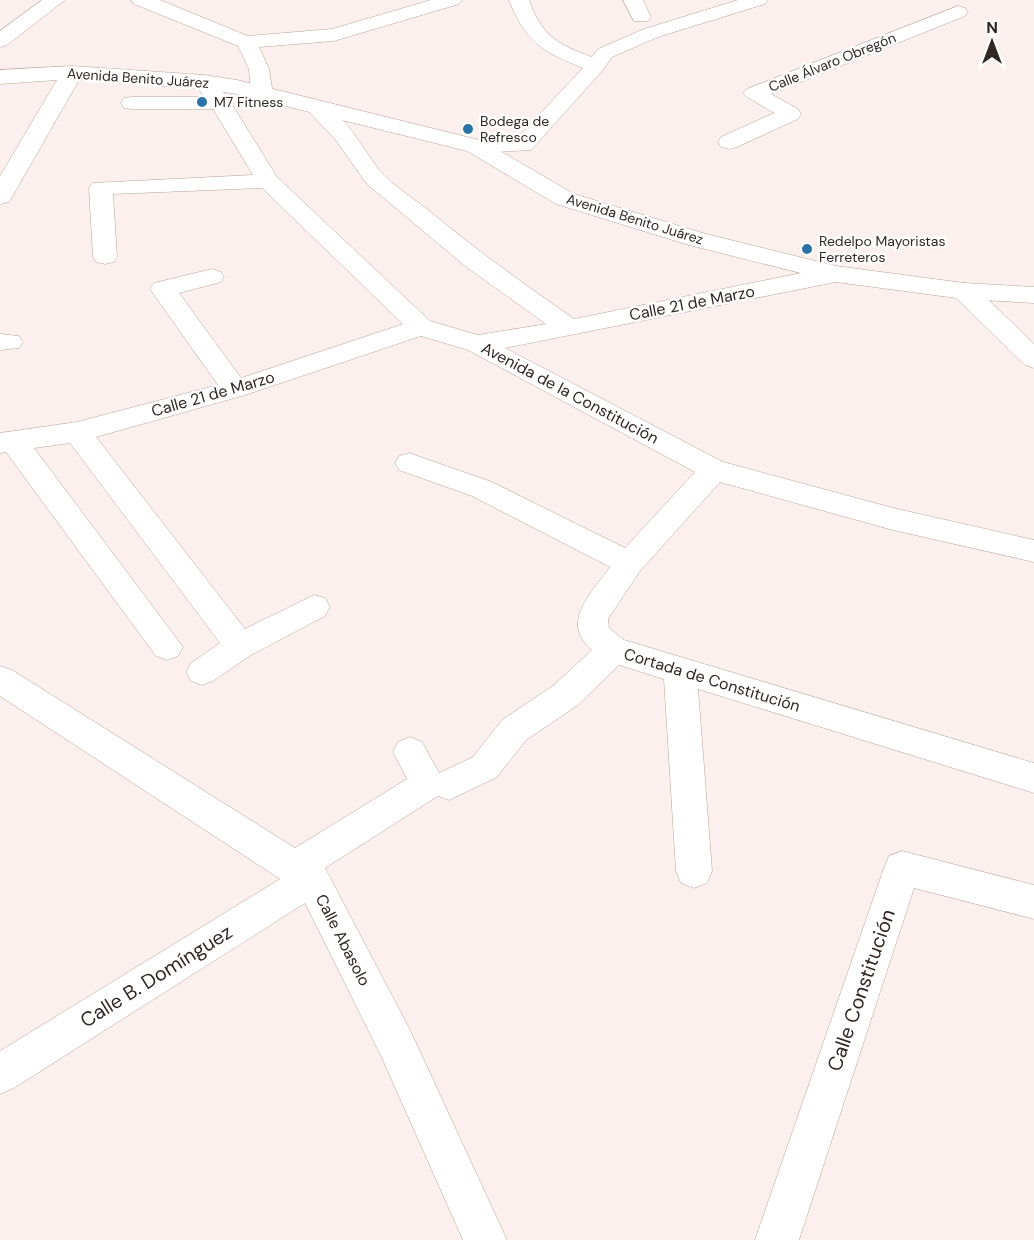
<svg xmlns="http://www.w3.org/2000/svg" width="1034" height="1240" viewBox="0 0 1034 1240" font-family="'DM Sans',sans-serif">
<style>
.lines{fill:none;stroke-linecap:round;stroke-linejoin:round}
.minor-casing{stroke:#baa199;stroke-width:1}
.secondary-casing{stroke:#baa199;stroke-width:1}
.minor{fill:#fff;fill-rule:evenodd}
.secondary{fill:#fff;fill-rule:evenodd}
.poi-dot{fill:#2b72a6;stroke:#fff;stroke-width:2}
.labels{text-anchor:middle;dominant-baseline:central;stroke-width:5;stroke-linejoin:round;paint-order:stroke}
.far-street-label{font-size:14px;fill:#312724;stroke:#fff}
.far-poi-label{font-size:14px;fill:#312724;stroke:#fff;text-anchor:start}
.street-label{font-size:16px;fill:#312724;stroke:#fff}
.near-street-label{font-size:20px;fill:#312724;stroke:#fff}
</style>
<rect width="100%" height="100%" fill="#fbf0ed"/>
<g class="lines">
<defs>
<path id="minor" d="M131 0H160L248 36 332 29 431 0H462L459 4 334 41 259 47 269 69 273 94 269 98 262 100 255 98 251 94 249 69 238 46 134 4Z
M509 0H529C542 36 557 44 592 57L598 49 644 29 738 0H768L765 4 658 37 612 57 603 70 531 150 475 153 467 151 464 146 467 141 517 138 583 68C543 52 525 42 509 0Z
M623 0H643L651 17 648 21H634Z
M958 6 965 8 968 12 965 16 771 94 798 109 801 114 798 119 737 147 729 149 721 147 718 142 721 137 774 113 747 97 743 93 747 89Z
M204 76 211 78 228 98 277 177 430 321 478 335 546 324 465 266 366 183 335 139 310 113 307 108 310 103C338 97 365 155 382 173 395 187 413 198 428 210 475 249 524 284 574 319L836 266 845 269 848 274 845 279 836 282 505 348 723 462 893 508 1034 540V562L893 530 720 482 640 571 608 619 609 628 624 640 1034 763V793L698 689 712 871 707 883 694 888 681 883 676 871 664 679 619 665 578 705 526 740 497 777 449 800 438 796 325 868 410 1030 507 1240H463L382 1058 305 903 14 1088 0 1094V1051L280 879 0 696V666L12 670 295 848 407 779 393 752 398 742 410 737 422 742 439 773 473 757 502 720 554 685 592 650C559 622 592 593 610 567L472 496 399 470 395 463 399 456 409 453 492 482 625 548 695 472 468 350 421 336 245 395 96 437 245 629 314 595 325 598 330 607 325 616 251 655 213 681 202 685 191 681 186 672 191 663 220 643 70 443 34 448 183 647 178 656 167 660 156 656 6 452 0 453V433L77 422 218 385 150 289 154 283 212 269 221 272 224 277 221 282 179 293 241 378 403 324 262 188 113 194 117 257 114 262 105 264 96 262 93 257 89 188 93 183 253 175 213 109H132L124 108 121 103 124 98 132 97H204L194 82 197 78Z
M964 283 973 285 1034 344V368L1025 365 955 297 951 291 955 285Z
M0 334 19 336 23 342 19 348 0 350Z
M902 851 1034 885V919L914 888 799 1240H755L884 868 889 856Z"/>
<path id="secondary" d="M42 0H65L7 45 0 47V31Z
M72 66 204 75 237 80 483 141 574 194 706 234 836 266 964 283 1034 287V303L964 299 836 282 689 245 556 204 467 151 237 94 204 89 79 80 12 197 9 202 0 204V176L57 80 0 84V70Z"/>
</defs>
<use href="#minor" class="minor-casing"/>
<use href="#secondary" class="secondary-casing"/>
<use href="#minor" class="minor"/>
<use href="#secondary" class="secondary"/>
</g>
<g class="poi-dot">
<circle cx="202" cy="102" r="6"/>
<circle cx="468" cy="129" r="6"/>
<circle cx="807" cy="249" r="6"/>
</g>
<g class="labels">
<g class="far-street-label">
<text transform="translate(832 62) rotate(-22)">Calle Álvaro Obregón</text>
<text transform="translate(138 78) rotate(4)">Avenida Benito Juárez</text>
<text transform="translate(635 219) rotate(17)">Avenida Benito Juárez</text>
</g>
<g class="far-poi-label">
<text x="214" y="102">M7 Fitness</text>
<text x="480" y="121">Bodega de<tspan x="480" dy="16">Refresco</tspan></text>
<text x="819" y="241">Redelpo Mayoristas<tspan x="819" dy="16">Ferreteros</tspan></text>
</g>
<g class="street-label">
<text transform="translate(692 303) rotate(-11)">Calle 21 de Marzo</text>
<text transform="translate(570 393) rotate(28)">Avenida de la Constitución</text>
<text transform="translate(213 394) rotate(-16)">Calle 21 de Marzo</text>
<text transform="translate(712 680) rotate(17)">Cortada de Constitución</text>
<text transform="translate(343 940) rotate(63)">Calle Abasolo</text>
</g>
<g class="near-street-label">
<text transform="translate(156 976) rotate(-32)">Calle B. Domínguez</text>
<text transform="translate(861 990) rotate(-71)">Calle Constitución</text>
</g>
</g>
<g transform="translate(992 42)" stroke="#ffffff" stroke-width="4.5" paint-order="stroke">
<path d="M0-4.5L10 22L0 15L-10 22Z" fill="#312724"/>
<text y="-9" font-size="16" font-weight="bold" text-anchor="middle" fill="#312724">N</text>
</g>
</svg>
